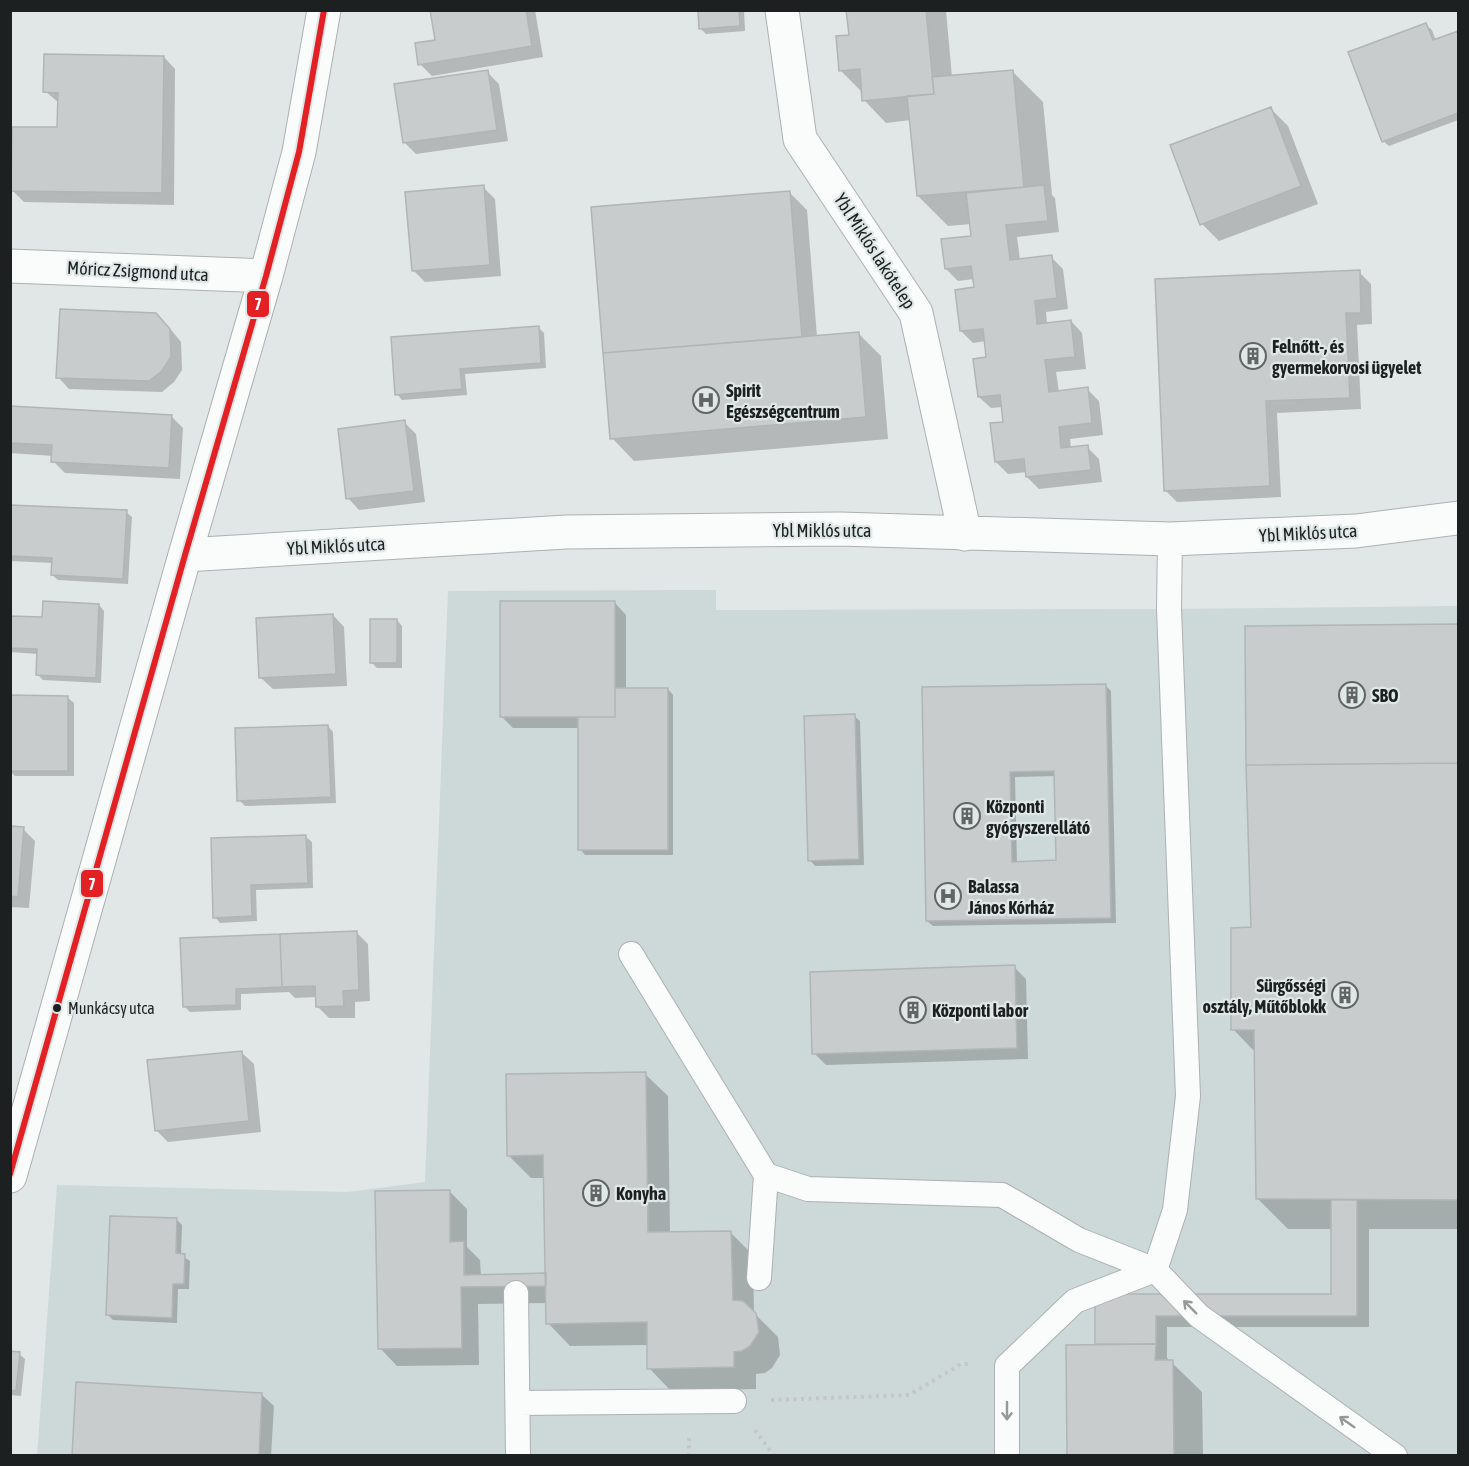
<svg xmlns="http://www.w3.org/2000/svg" width="1469" height="1466" viewBox="0 0 1469 1466" font-family="'Asap Condensed',sans-serif">
<style>
.built{fill:#cdd8d8}
.shadow{fill:#0003;fill-rule:evenodd}
.building{fill:#c8cccc;stroke:#b1b5b5;stroke-width:1.5;fill-rule:evenodd}
.lines{fill:none;stroke-linecap:round;stroke-linejoin:round}
.lane-casing{stroke:#adb1b1;stroke-width:26}
.street-casing{stroke:#adb1b1;stroke-width:35}
.path{stroke:#c5c6c6;stroke-width:4;stroke-dasharray:3 4.5;stroke-linecap:butt}
.lane{stroke:#fafbfb;stroke-width:24}
.street{stroke:#fafbfb;stroke-width:33}
.bus-1-casing{stroke:#e0e7e7;stroke-width:10}
.bus-1{stroke:#e32124;stroke-width:6}
.oneway{stroke:#979898}
.bus-dot{fill:#1d2020;stroke:#e0e7e7;stroke-width:2}
.labels{text-anchor:middle;dominant-baseline:central;stroke-width:4.5;stroke-linejoin:round;paint-order:stroke}
.bus-label{font-size:16px;fill:#1d2020;stroke:#e0e7e7;text-anchor:start}
.street-label{font-size:18px;fill:#1d2020;stroke:#e0e7e7}
.poi-label{font-size:18px;font-weight:bold;fill:#1d2020;stroke:#e0e7e7;text-anchor:start}
.line-badge{stroke:#e0e7e7;stroke-width:2}
.badge-label{font-size:16px;text-anchor:middle;font-weight:bold;fill:#fff}
</style>
<rect width="100%" height="100%" fill="#e1e6e6"/>
<path class="built" d="M716 590V610L1169 609 1458 606V1455L37 1456 57 1185 348 1192 425 1182 448 591Z"/>
<path class="shadow" d="M432 10H535L543 57 432 76 420 64 436 42Z
M700 10H744L745 31 706 34 701 29Z
M848 10H946L952 77 1013 72 1043 102 1052 195 1055 198 1059 232 1017 237 1020 260 1051 257 1063 269 1068 309 1046 312 1047 324 1071 321 1082 333 1086 369 1056 372 1059 392 1087 389 1099 401 1103 435 1070 439 1071 449 1087 447 1099 459 1102 482 1039 489 1027 477V472L1008 474 996 462 1005 423 1003 407 991 408 979 397 988 359 986 341 973 343 961 331 975 289 974 279 958 281 946 269 972 237 971 224 948 226 918 196 911 120 886 123 864 100 863 93 840 70 850 36Z
M1426 25 1432 30 1436 41 1458 32V120L1389 146 1383 141Z
M164 57 175 69 174 205 24 202 12 190 59 129V103L45 91Z
M487 72 499 84 508 141 416 154 404 142Z
M1271 109 1288 126 1318 204 1219 241 1202 224Z
M483 187 495 199 501 276 425 282 413 270Z
M789 192 807 210 817 337 859 334 881 356 888 439 634 461 612 438Z
M1359 272 1371 284 1372 324 1357 325 1361 409 1277 413 1281 497 1177 502 1165 490Z
M168 326 181 342 182 370 174 382 162 392 69 389 58 377Z
M538 327 544 333 546 368 465 374 467 395 402 400 397 394Z
M10 407 171 416 183 428 180 479 65 473 53 461V456L10 453Z
M404 422 416 434 425 502 359 510 348 498Z
M10 506 126 512 132 517 128 584 58 580 52 575 53 563 10 561Z
M615 603 626 615V690L668 689 673 695V855H585L580 849V728H513L501 716Z
M99 605 104 611 101 683 43 680 37 674 38 654 10 652V617L44 619Z
M333 615 344 627 347 686 273 689 261 678Z
M397 620 402 626V668H377L372 663Z
M1458 626V1229H1369V1327H1167V1358L1202 1392 1203 1456H1069L1099 1346 1096 1344V1296H1332V1229H1288L1258 1199 1255 1052 1233 1029 1252 928 1246 628Z
M1105 685 1111 691 1116 923 933 926 927 921 923 688ZM1055 776 1057 862 1017 863 1015 777Z
M10 696 68 698 74 703V776H15L10 771Z
M854 716 860 721 864 865 815 866 810 860Z
M328 726 333 732 336 803 245 806 239 800Z
M10 828 23 829 35 841 29 908 10 907Z
M306 837 312 842 313 888 256 890 257 921 220 923 215 917Z
M356 932 368 944 370 1001 355 1002V1018H329L317 1006V997L295 998 289 992 241 994V1010L190 1012 184 1006Z
M1014 967 1026 979 1028 1059 826 1065 814 1053Z
M242 1053 254 1064 261 1132 168 1142 156 1130Z
M645 1074 668 1096 670 1233 730 1232 753 1255 754 1313 778 1337 780 1355 772 1368 765 1373 756 1374V1389L671 1391 649 1368 648 1345 570 1346 548 1323 547 1303 478 1304 479 1365 397 1366 380 1348 449 1191 467 1209V1247L480 1260 481 1276 547 1274 545 1178H531L508 1155Z
M177 1220 182 1225 181 1255 190 1261 189 1289H178L177 1323 113 1320 108 1315Z
M10 1353 19 1354 25 1359 21 1396 10 1395Z
M262 1395 274 1406 271 1456H73Z"/>
<path class="building" d="M430 10H526L532 46 418 65 415 43 435 40Z
M698 10H739L740 26 699 29Z
M846 10H926L934 94 862 101 860 69 839 71 836 36 849 35Z
M1426 23 1433 40 1458 31V113L1382 142 1348 52Z
M44 54 164 56 162 193 11 191 12 127H57L58 93 43 92Z
M488 70 497 130 403 143 394 84Z
M1013 70 1024 187 917 196 907 96 934 94 932 77Z
M1271 107 1301 186 1200 225 1170 145Z
M484 185 490 265 412 271 405 192Z
M1044 185 1048 221 1006 225 1010 260 1052 255 1057 298 1035 301 1037 324 1071 320 1075 357 1045 360 1049 392 1088 387 1092 423 1059 427 1061 448 1088 445 1091 470 1026 477 1024 459 995 462 990 423 1003 422 1000 395 978 397 973 359 986 357 983 329 960 331 955 290 974 287 971 266 945 269 941 239 971 236 966 193Z
M790 191 802 337 603 353 591 207Z
M1360 270 1361 313H1346L1350 398 1266 401 1270 486 1164 491 1155 279Z
M60 309 156 313 170 329 171 357 162 371 149 381 56 378Z
M539 326 541 363 460 369 462 389 395 395 391 337Z
M859 332 866 417 610 439 603 353Z
M10 406 172 415 169 468 51 462 52 445 10 443Z
M405 420 414 491 346 499 338 429Z
M10 505 127 510 123 579 51 575 52 558 10 556Z
M43 601 99 604 96 678 36 675 37 649 10 648V616L42 617Z
M500 601H615V717H500Z
M333 614 336 674 259 678 256 618Z
M370 619H397V663H370Z
M1458 624V763L1246 765 1245 626Z
M1106 684 1111 918 926 921 922 687ZM1054 771 1056 860 1012 862 1010 772Z
M615 688H668V850H578V717H615Z
M10 695 68 696V771H10Z
M855 714 859 859 808 861 804 716Z
M328 725 331 797 237 801 235 728Z
M1458 763V1200L1256 1199 1254 1030H1231V928L1251 927 1246 765Z
M10 826 24 827 18 897 10 896Z
M306 835 308 883 251 885 252 916 213 918 211 838Z
M357 931 359 990 343 991 344 1006 316 1007 315 986 282 987 280 934Z
M280 934 282 987 236 989V1005L183 1007 180 938Z
M1015 965 1017 1048 812 1054 810 972Z
M242 1051 249 1121 155 1131 147 1060Z
M646 1072 648 1232 731 1231 733 1300 743 1301 756 1313 759 1332 750 1346 742 1351 734 1352V1367L647 1369V1322L546 1324 543 1155 507 1156 506 1074Z
M450 1190V1242L464 1241V1275L546 1273V1286L461 1287 462 1348 378 1349 375 1191Z
M1331 1200H1357V1316H1156V1344H1095V1294H1331Z
M110 1216 177 1218 176 1253 185 1254 184 1284H173L172 1318 106 1315Z
M1156 1344 1155 1360H1173L1174 1456H1067L1066 1345Z
M10 1351 20 1352 16 1391 10 1390Z
M76 1382 262 1393 259 1456H72Z"/>
<g class="lines">
<defs>
<path id="lane" d="M631 954 766 1175 808 1189 1002 1195 1079 1240 1155 1270 1199 1316 1395 1456
M759 1278 766 1175
M516 1293 518 1456
M518 1403 734 1401
M1007 1456V1366L1075 1301 1155 1270 1175 1210 1188 1096 1169 609 1170 539"/>
<path id="street" d="M782 10 800 139 916 313 965 534
M10 266 266 276
M185 555 566 532 840 529 1170 539 1356 531 1458 518
M10 1176 185 555 266 276 299 152 324 10"/>
</defs>
<use href="#lane" class="lane-casing"/>
<use href="#street" class="street-casing"/>
<path class="path" d="M771 1400 909 1395 961 1364H971
M755 1430 774 1456
M689 1456V1438"/>
<use href="#lane" class="lane"/>
<use href="#street" class="street"/>
<defs>
<path id="bus-1" d="M10 1174 185 555 266 276 299 152 324 10"/>
</defs>
<use href="#bus-1" class="bus-1-casing"/>
<use href="#bus-1" class="bus-1"/>
</g>
<defs><path id="oneway-shaft" d="M-6 0H5M1.5-3L5.5 0L1.5 3" fill="none" stroke-width="1.6" stroke-linecap="round" stroke-linejoin="round" transform="scale(1.5)"/></defs>
<g class="oneway">
<use href="#oneway-shaft" transform="translate(1190 1307) rotate(-135)"/>
<use href="#oneway-shaft" transform="translate(1007 1411) rotate(90)"/>
<use href="#oneway-shaft" transform="translate(1347 1422) rotate(-145)"/>
</g>
<defs>
<symbol id="building-ring" viewBox="-11 -11 22 22"><circle r="9.5" fill="#e0e7e7" stroke="#626565" stroke-width="1.5"/><path d="M-4-6H4V6H1V3H-1V6H-4ZM-2.5-4.3h1.7v1.8h-1.7ZM.8-4.3h1.7v1.8H.8ZM-2.5-1h1.7V.8h-1.7ZM.8-1h1.7V.8H.8Z" fill="#626565"/></symbol>
<symbol id="hospital-ring" viewBox="-11 -11 22 22"><circle r="9.5" fill="#e0e7e7" stroke="#626565" stroke-width="1.5"/><path d="M-5-5h3v3.5h4V-5h3V5h-3V1.5h-4V5h-3Z" fill="#626565"/></symbol>
</defs>
<g fill-rule="evenodd">
<use href="#building-ring" x="1238" y="341" width="30" height="30"/>
<use href="#hospital-ring" x="691" y="385" width="30" height="30"/>
<use href="#building-ring" x="1337" y="680" width="30" height="30"/>
<use href="#building-ring" x="952" y="801" width="30" height="30"/>
<use href="#hospital-ring" x="933" y="881" width="30" height="30"/>
<use href="#building-ring" x="1330" y="980" width="30" height="30"/>
<use href="#building-ring" x="898" y="995" width="30" height="30"/>
<use href="#building-ring" x="581" y="1178" width="30" height="30"/>
</g>
<circle class="bus-dot" cx="57" cy="1008" r="5"/>
<g class="labels">
<g class="bus-label">
<text x="68" y="1008">Munkácsy utca</text>
</g>
<g class="street-label">
<text transform="translate(875 251) rotate(57)">Ybl Miklós lakótelep</text>
<text transform="translate(138 271) rotate(3)">Móricz Zsigmond utca</text>
<text x="822" y="530">Ybl Miklós utca</text>
<text transform="translate(1308 533) rotate(-3)">Ybl Miklós utca</text>
<text transform="translate(336 546) rotate(-3)">Ybl Miklós utca</text>
</g>
<g class="poi-label">
<text x="1272" y="346">Felnőtt-, és<tspan x="1272" dy="21">gyermekorvosi ügyelet</tspan></text>
<text x="726" y="390">Spirit<tspan x="726" dy="21">Egészségcentrum</tspan></text>
<text x="1372" y="695">SBO</text>
<text x="986" y="806">Központi<tspan x="986" dy="21">gyógyszerellátó</tspan></text>
<text x="968" y="886">Balassa<tspan x="968" dy="21">János Kórház</tspan></text>
<text x="1326" y="985" text-anchor="end">Sürgősségi<tspan x="1326" dy="21">osztály, Műtőblokk</tspan></text>
<text x="932" y="1010">Központi labor</text>
<text x="616" y="1193">Konyha</text>
</g>
</g>
<g class="line-badge">
<rect x="246" y="290" width="24" height="28" rx="6" fill="#e32124"/>
<rect x="80" y="869" width="24" height="29" rx="6" fill="#e32124"/>
</g>
<g class="badge-label">
<text x="258" y="310">7</text>
<text x="92" y="890">7</text>
</g>
<rect width="1469" height="1466" fill="none" stroke="#1d2020" stroke-width="24"/>
</svg>
